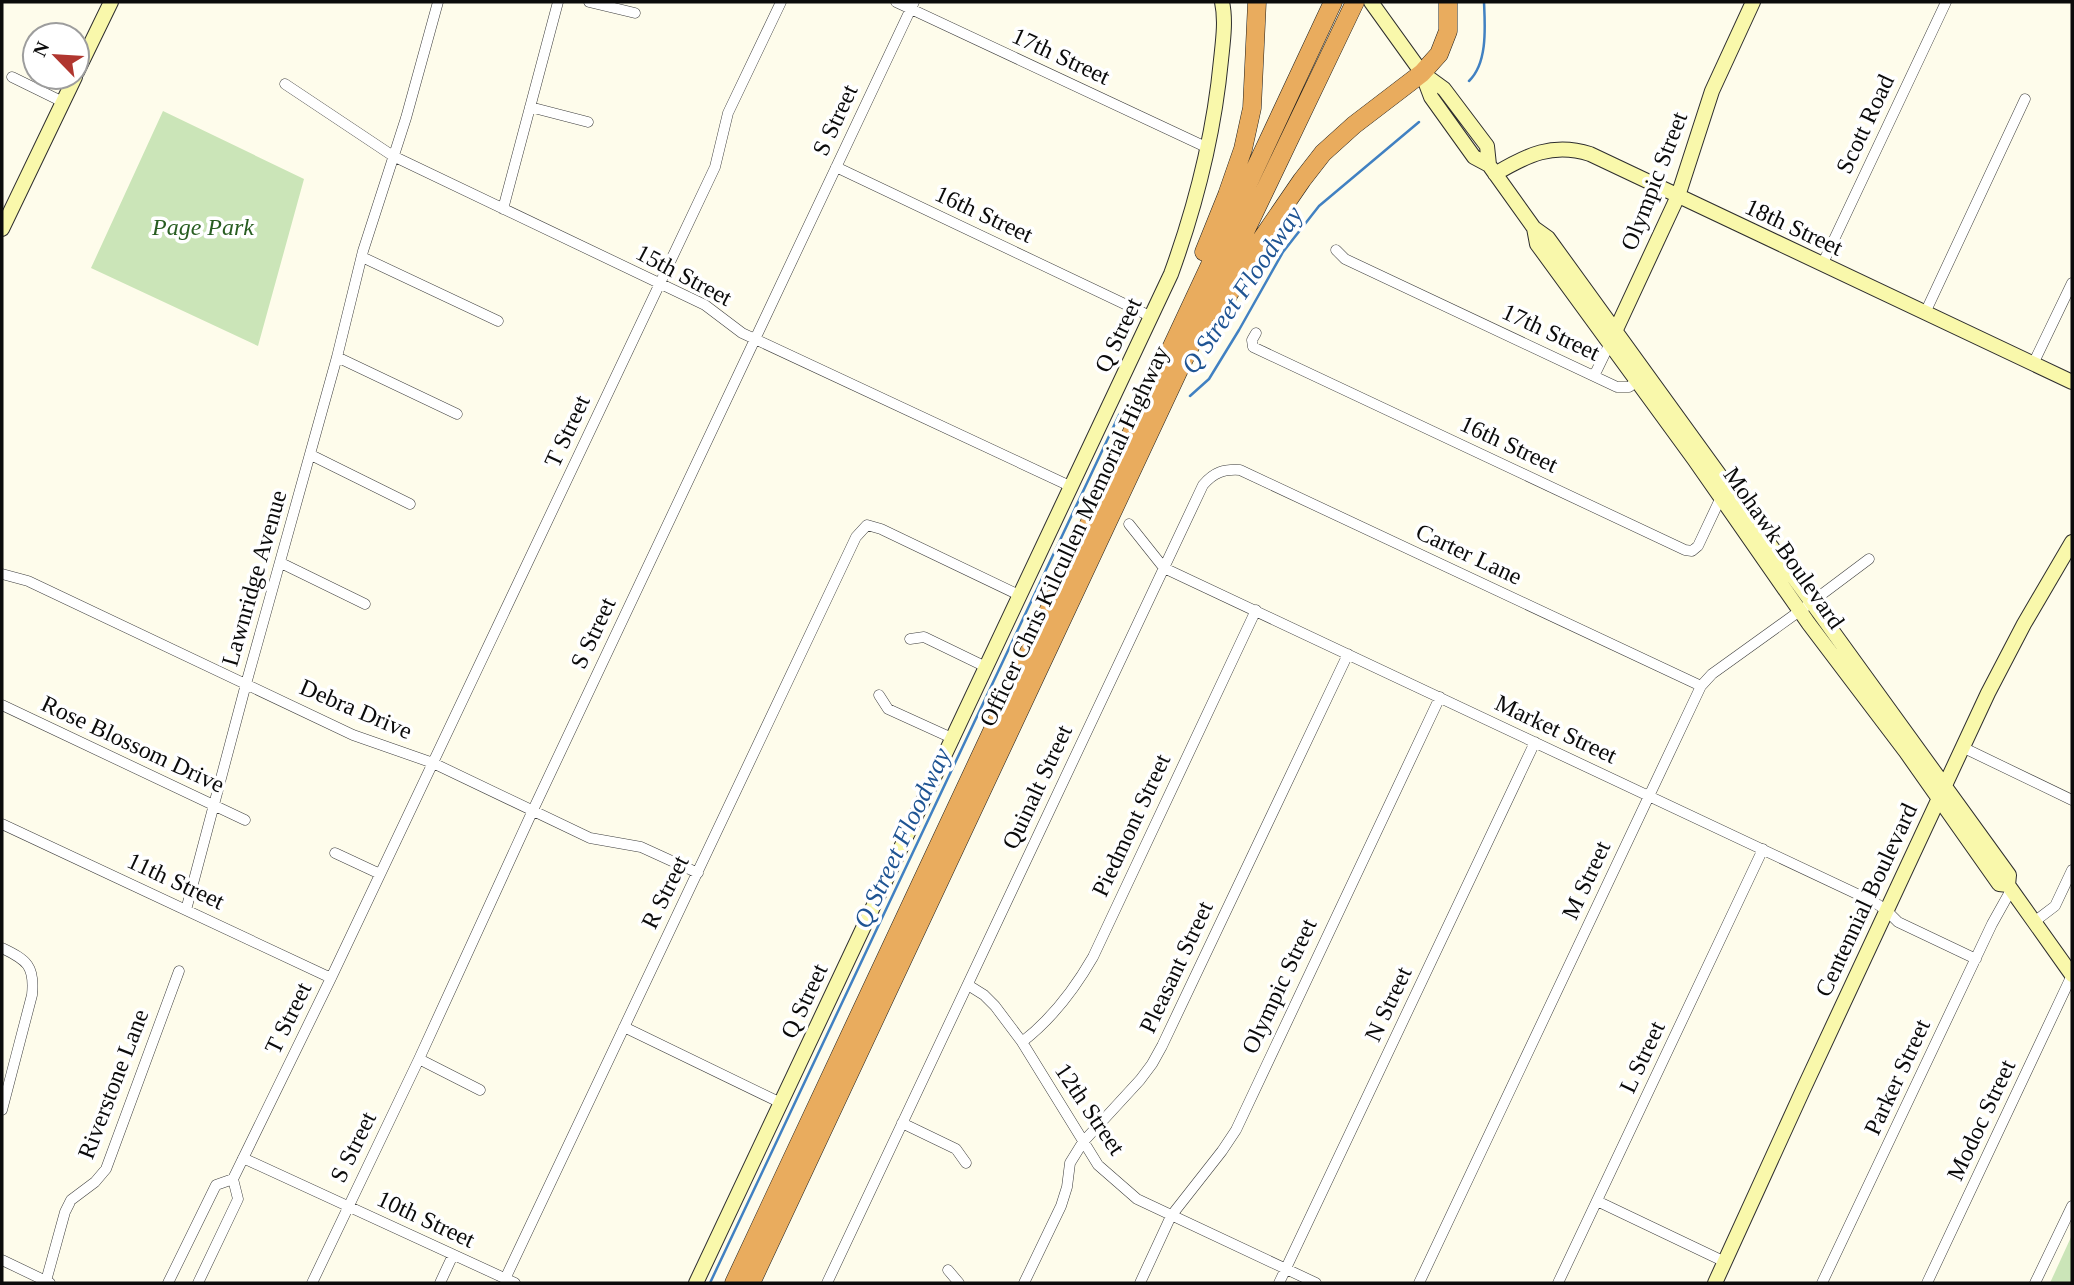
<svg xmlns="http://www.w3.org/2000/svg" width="2074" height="1285" viewBox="0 0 2074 1285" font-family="'Times New Roman',serif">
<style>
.green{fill:#cbe5b8}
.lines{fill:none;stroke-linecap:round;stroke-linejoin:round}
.stream{stroke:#4181c2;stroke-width:2.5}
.street-casing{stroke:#3e3e3e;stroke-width:11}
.secondary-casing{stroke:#2d2d2d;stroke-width:16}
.highway-casing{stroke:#1c1c1c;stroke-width:19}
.street{stroke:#fff;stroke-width:10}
.secondary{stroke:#f9f8ab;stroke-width:14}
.highway{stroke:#e9ac5e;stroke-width:18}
.labels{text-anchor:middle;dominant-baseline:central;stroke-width:7;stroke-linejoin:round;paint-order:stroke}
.street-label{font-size:24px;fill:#0b0b0b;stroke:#fff}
.park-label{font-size:24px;font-style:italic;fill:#285d21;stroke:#fff}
.water-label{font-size:26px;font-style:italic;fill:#1f5493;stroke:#fff}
</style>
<rect width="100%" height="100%" fill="#fefceb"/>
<path class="green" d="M163 111 304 179 258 346 91 268Z
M2072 1235V1283H2050Z"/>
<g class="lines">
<path class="stream" d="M1469 81C1488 63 1485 26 1484 2
M1190 396 1209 379 1239 330 1283 252 1319 206 1419 122
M710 1283 1119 415 1126 408"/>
<defs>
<path id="street" d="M589 2 635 13
M896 2 1208 148
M12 77 63 102
M285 84 393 156 705 305 742 333 1072 487
M530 107 588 122
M836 167 1152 317
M503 209 558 2
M1336 250 1345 259 1617 387H1629L1637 381
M362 257 498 321
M1822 265 1946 2
M1925 313 2025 99
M1256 333 1252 340 1253 347 1685 550 1692 551 1698 546 1722 495
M337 357 457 414
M2033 364 2072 283
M1594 376 1610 343
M311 455 410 504
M1129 524 1164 568 1874 902 1886 910 1898 922 1976 959
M281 563 365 604
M2 574 28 581 353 735 433 763 590 838 641 847 698 873
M910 639 924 637 986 667
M879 695 888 709 954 739
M2 705 245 820
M1962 747 2072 800
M2 824 331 978
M335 853 380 874
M186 910 246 684 337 357 363 251 406 118 438 2
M2034 922 2055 906 2072 870
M2 948C27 960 35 966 32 995L2 1110
M968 985 984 995 995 1006 1022 1042 1098 1165 1137 1199 1316 1283
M624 1027 781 1103
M1022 1042C1052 1019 1074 990 1093 957L1256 610
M419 1059 480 1090
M902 1123 956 1149 966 1163
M243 1158 515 1283
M1597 1201 1723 1261
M2 1260 50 1283
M948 1270 959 1283
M505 1279 856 537 867 525 881 529 1021 596
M46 1281 65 1212 71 1200 95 1182 106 1169 179 971
M168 1283 216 1185 233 1179
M198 1283 238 1199 233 1179 331 978 715 167 728 113 781 2
M312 1283 419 1059 533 810 914 2
M440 1283 453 1255
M827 1283 1203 485C1214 472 1224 469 1240 470L1701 686
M1024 1283 1061 1206 1067 1187 1070 1163 1083 1142 1140 1080 1152 1064 1162 1046 1348 654
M1140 1283 1171 1216 1222 1151 1236 1130 1440 697
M1279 1283 1535 742
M1419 1283 1701 686 1712 674 1801 610 1869 559
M1558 1283 1763 849
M1822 1283 1992 924 2011 890
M1927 1283 2072 975
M2035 1283 2072 1206"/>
<path id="secondary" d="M1371 2 1422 73 1431 97 1474 157 1489 165 1534 228 1548 238 2009 875 2008 885 2072 975
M77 72 111 2
M1422 73 1444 89 1487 146 1489 165
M1495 174C1527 155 1553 142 1590 154L2072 382
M1534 228 1537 244 1694 459 1809 624 1906 752 1999 884 2008 885
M2 229 75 77
M1613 336 1678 196 1712 91 1753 2
M696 1283 1171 274C1196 205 1214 134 1221 60 1223 41 1226 20 1222 2
M1715 1283 1803 1090 1988 693 2024 624 2072 542"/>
<path id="highway" d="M1204 252 1227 195 1243 149 1252 108 1257 2
M1218 313 1256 247 1302 180 1323 153 1354 125 1422 73 1439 54 1448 31V2
M734 1283 1333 2
M751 1283 1177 374 1355 2"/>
</defs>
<use href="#street" class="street-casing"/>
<use href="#secondary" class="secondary-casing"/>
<use href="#highway" class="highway-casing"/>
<use href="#street" class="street"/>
<use href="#secondary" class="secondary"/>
<use href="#highway" class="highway"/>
</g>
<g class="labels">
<g class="street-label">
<text transform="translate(1061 56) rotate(25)">17th Street</text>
<text transform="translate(835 120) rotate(-65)">S Street</text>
<text transform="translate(1865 124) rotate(-65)">Scott Road</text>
<text transform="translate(1654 181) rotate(-69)">Olympic Street</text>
<text transform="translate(984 214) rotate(25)">16th Street</text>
<text transform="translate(1794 227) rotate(25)">18th Street</text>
<text transform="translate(684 275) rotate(28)">15th Street</text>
<text transform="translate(1551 332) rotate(25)">17th Street</text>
<text transform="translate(1118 335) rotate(-65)">Q Street</text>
<text transform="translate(567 431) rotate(-65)">T Street</text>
<text transform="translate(1509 444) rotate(25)">16th Street</text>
<text transform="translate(1074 536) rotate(-65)">Officer Chris Kilcullen Memorial Highway</text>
<text transform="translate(1784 548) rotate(55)">Mohawk Boulevard</text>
<text transform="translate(1469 554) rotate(25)">Carter Lane</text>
<text transform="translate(254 578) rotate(-74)">Lawnridge Avenue</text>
<text transform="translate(593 633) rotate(-65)">S Street</text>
<text transform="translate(356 709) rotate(23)">Debra Drive</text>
<text transform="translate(1556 729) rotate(25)">Market Street</text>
<text transform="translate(133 744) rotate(25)">Rose Blossom Drive</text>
<text transform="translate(1037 787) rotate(-65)">Quinalt Street</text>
<text transform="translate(1131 825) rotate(-65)">Piedmont Street</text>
<text transform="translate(1586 880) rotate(-65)">M Street</text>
<text transform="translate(176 881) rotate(25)">11th Street</text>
<text transform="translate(665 892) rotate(-64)">R Street</text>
<text transform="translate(1866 900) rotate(-65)">Centennial Boulevard</text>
<text transform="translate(1176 967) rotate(-65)">Pleasant Street</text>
<text transform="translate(1279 986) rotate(-65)">Olympic Street</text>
<text transform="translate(804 1001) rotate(-65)">Q Street</text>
<text transform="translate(1388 1004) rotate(-65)">N Street</text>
<text transform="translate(288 1018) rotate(-64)">T Street</text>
<text transform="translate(1642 1057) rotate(-65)">L Street</text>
<text transform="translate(1897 1077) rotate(-65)">Parker Street</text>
<text transform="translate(113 1084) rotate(-69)">Riverstone Lane</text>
<text transform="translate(1090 1109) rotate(56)">12th Street</text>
<text transform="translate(1981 1120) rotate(-65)">Modoc Street</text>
<text transform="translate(353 1147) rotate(-64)">S Street</text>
<text transform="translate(426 1219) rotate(25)">10th Street</text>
</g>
<g class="park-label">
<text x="203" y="227">Page Park</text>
</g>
<g class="water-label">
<text transform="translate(1242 290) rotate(-56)">Q Street Floodway</text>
<text transform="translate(902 838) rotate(-65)">Q Street Floodway</text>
</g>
</g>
<rect width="2074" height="1285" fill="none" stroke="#0b0b0b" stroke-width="7"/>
<g transform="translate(56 56) rotate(295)"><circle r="33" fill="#ffffff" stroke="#9d9d9d" stroke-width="2"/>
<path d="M0-5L12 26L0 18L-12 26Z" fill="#b0362f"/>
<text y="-10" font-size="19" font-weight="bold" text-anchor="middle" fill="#0b0b0b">N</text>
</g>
</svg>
